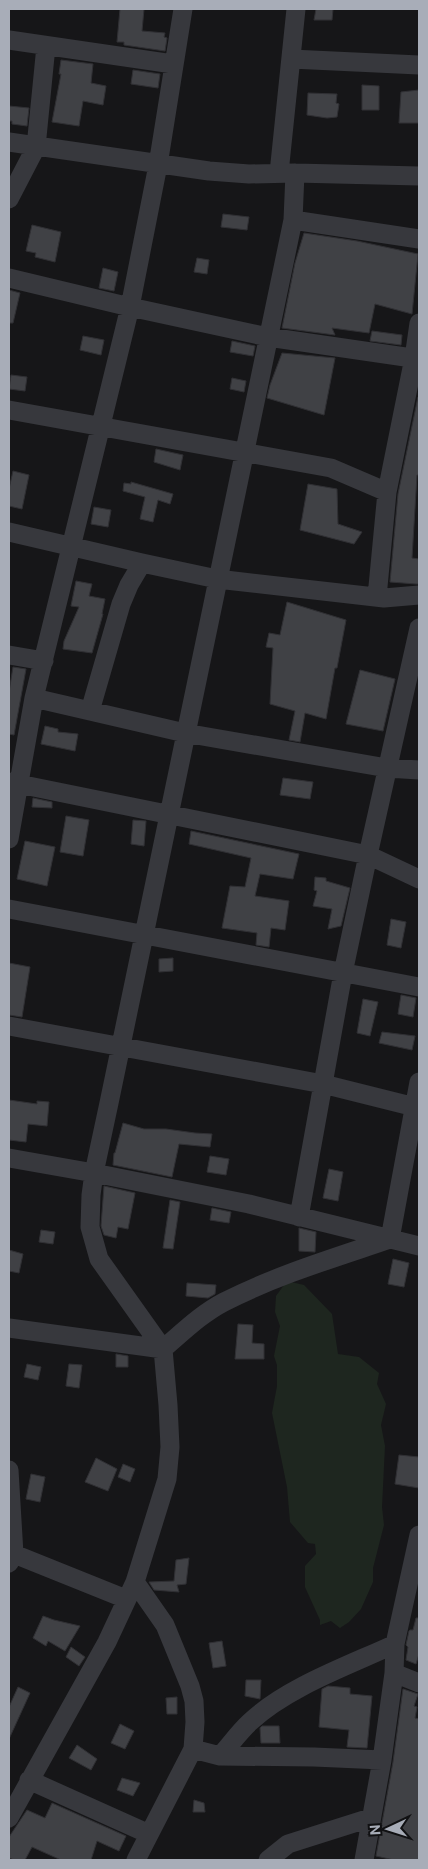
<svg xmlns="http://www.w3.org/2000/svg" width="428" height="1869" viewBox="0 0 428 1869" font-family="'Public Sans',sans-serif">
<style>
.green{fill:#1e261f}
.building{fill:#404145;stroke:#303034}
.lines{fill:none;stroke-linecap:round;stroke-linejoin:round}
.minor{stroke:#37383d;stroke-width:19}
</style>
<rect width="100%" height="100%" fill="#161618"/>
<path class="green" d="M287 1281 304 1285 332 1314 338 1354 359 1357 379 1373 377 1384 386 1404 381 1425 385 1446 382 1507 384 1525 373 1568V1582L361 1609 349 1622 340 1628 331 1621 320 1625V1620L305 1587V1566L316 1554 315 1544 308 1543 290 1522 287 1487 272 1413 277 1386V1365L274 1356 280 1326 275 1312 276 1296Z"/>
<path class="building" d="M120 9H144L142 31 165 33 164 37 167 38 165 51 124 45V42H117Z
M316 9H333L332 20H314Z
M61 60 93 64 91 83 106 86 103 105 83 101 79 126 52 122 61 74H59Z
M133 70 160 74 158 88 131 84Z
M362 85 379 86V110H362Z
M419 90V123H399L401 92Z
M308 93 337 94 336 103 339 104 337 117 327 118 307 115Z
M9 106 29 108 27 126 12 124V121H9Z
M223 214 249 217 247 230 221 227Z
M32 225 61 232 55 262 35 257 36 253 26 251Z
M304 233 357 241 418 254 412 314 375 304 369 333 332 328 335 335 282 328 295 263Z
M197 258 209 260 207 274 194 272Z
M103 268 118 272 114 291 99 288Z
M9 290 20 293 13 323H9Z
M372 331 402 335 401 345 370 341Z
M83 336 104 340 101 355 80 350Z
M232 341 255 346 253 356 230 352Z
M282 353 335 358 324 415 267 398 270 385Z
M11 375 27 377 25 391 9 389Z
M232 378 246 381 244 392 230 389Z
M418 397H419V475H417L412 558 419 559V584H416L390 582 398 494Z
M156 449 183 455 180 470 154 462Z
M13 471 29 475 22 509 9 506V489Z
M131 482 173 494 170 504 158 500 153 522 140 519 145 497 123 491 124 483 131 484Z
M308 484 337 489 338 524 362 532 354 544 300 530Z
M94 507 111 510 108 527 91 524Z
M76 581 92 584 89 596 105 599 102 614H103L92 653 63 649 64 641 79 607 71 606Z
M287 602 346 620 337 668H335L326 719 305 713 300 742 289 740 295 711 270 704 273 648 266 647 269 633 280 635Z
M13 667 26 669 14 735 9 734V692Z
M360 670 395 679 383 731 346 724Z
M45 726 58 729V732L78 734 75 751 41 744Z
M283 778 313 782 310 799 280 795Z
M33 798 52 802V808L32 807Z
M66 816 89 820 83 856 60 852Z
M133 820 146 821 144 846 131 844Z
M191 831 299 854 293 879 260 874 255 896 289 901 285 930 271 928 269 947 256 945 257 933 222 928 230 886 245 887 251 858 189 844Z
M25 841 55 847 47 886 17 879Z
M315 877 326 878V881L350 888 341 926 328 929 332 909 313 906 317 891 314 890Z
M391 919 406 922 401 948 387 945Z
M173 958V971L159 972V959Z
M9 963 30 967 22 1017 9 1015Z
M401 995 416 998 413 1017 398 1014Z
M363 999 378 1002 370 1036 357 1033Z
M382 1032 415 1036 412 1050 379 1043Z
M9 1100 37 1104V1101L49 1102 47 1126 28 1124 26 1142 9 1140Z
M123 1123 144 1129H166L195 1133 212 1134 210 1147 179 1144 172 1177 113 1165 114 1153H115Z
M210 1156 229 1159 226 1175 207 1172Z
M329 1169 343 1172 338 1201 323 1198Z
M104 1186 135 1193 128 1229 118 1227 116 1238 104 1235 101 1226Z
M170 1200 180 1202 173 1249 163 1248Z
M212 1208 231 1212 229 1223 210 1220Z
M299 1228 316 1232 315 1252 299 1251Z
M41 1230 55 1232 53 1244 39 1242Z
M9 1250 23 1254 19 1273 9 1271Z
M393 1259 409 1263 404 1287 388 1284Z
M187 1283 216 1285 215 1294 208 1298 186 1296Z
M238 1324 253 1325 252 1343 264 1344V1359H235Z
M116 1354 128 1356V1367H116Z
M27 1364 41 1367 38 1380 24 1377Z
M69 1364 82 1365 79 1388 66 1386Z
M399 1455 419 1457V1488L395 1484Z
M96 1458 117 1469 108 1491 85 1482Z
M123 1464 135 1469 130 1482 118 1477Z
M31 1474 45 1477 40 1502 26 1499Z
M189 1558 186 1584 177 1585 179 1592 154 1590 149 1582 174 1581 176 1560Z
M43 1616 54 1620 80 1626 65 1651 48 1641 46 1646 33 1638Z
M416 1618H419V1654L416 1664 406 1660 408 1647 406 1645 409 1631 410 1630H413Z
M222 1641 226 1666 213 1668 209 1643Z
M71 1647 85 1657 79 1666 66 1657Z
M246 1680H261L260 1699 245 1696Z
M328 1686 350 1688V1694L372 1696 367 1748 347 1747 349 1730 319 1727 322 1689Z
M18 1687 30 1693 9 1739V1707Z
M403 1689 418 1694 414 1706 417 1707 415 1718 419 1719V1860H394L376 1856 393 1762Z
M177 1697V1714H167L166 1698Z
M120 1724 134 1731 125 1749 111 1743Z
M262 1726H279L280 1743H261L260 1728Z
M77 1745 97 1759 91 1770 69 1758Z
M122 1778 140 1783 133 1796 117 1790Z
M194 1800 204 1803 205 1812H193Z
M52 1803 126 1836 119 1851 97 1841 91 1860H61L32 1847 25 1860H14L9 1858V1837L27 1810 45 1818Z"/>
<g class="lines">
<path class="minor" d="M9 40 173 64
M291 59 419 65
M9 142 209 171 249 174 295 173 419 176
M279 173 296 9
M9 199 36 147 46 46
M293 220 419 239
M9 278 130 307 268 337 419 359
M9 410 331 468 387 492
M9 532 142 563 217 579 384 598 419 595
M377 597 387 492 414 358 419 323
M9 655 44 661
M34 698 185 733 387 768 419 770
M90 711 121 604 129 585 142 563
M9 782 368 855 419 879
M9 839 34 698 130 307 158 165 183 9
M9 909 419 987
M9 1026 323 1084 419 1108
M9 1158 94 1173 249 1204 419 1246
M299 1217 343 973 368 855 419 628
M9 1328 163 1349C183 1332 201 1314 224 1302 277 1275 334 1258 390 1239L419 1082
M9 1470 14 1554 9 1563
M14 1554 126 1599
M135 1582 165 1625 190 1686 194 1701 195 1722 193 1749
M394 1673 419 1683
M220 1756C230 1745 239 1732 250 1722 287 1687 350 1665 395 1644
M29 1780 149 1834
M9 1818 107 1642 135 1582 167 1479 170 1447 168 1405 163 1349 99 1259 90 1227 91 1195 94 1173 109 1103 293 220 295 173
M136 1860 193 1749 220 1756 314 1757 382 1760
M268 1860 288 1844 370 1818
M364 1860 382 1760 394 1673 395 1644 419 1535"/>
</g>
<rect width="428" height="1869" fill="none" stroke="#a8adb8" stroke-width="20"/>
<g transform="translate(388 1829) rotate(266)" stroke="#111113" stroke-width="4" paint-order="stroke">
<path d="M0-4L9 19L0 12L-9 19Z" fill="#a8adb8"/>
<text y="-8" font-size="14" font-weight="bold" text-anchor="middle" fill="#a8adb8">N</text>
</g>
</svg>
